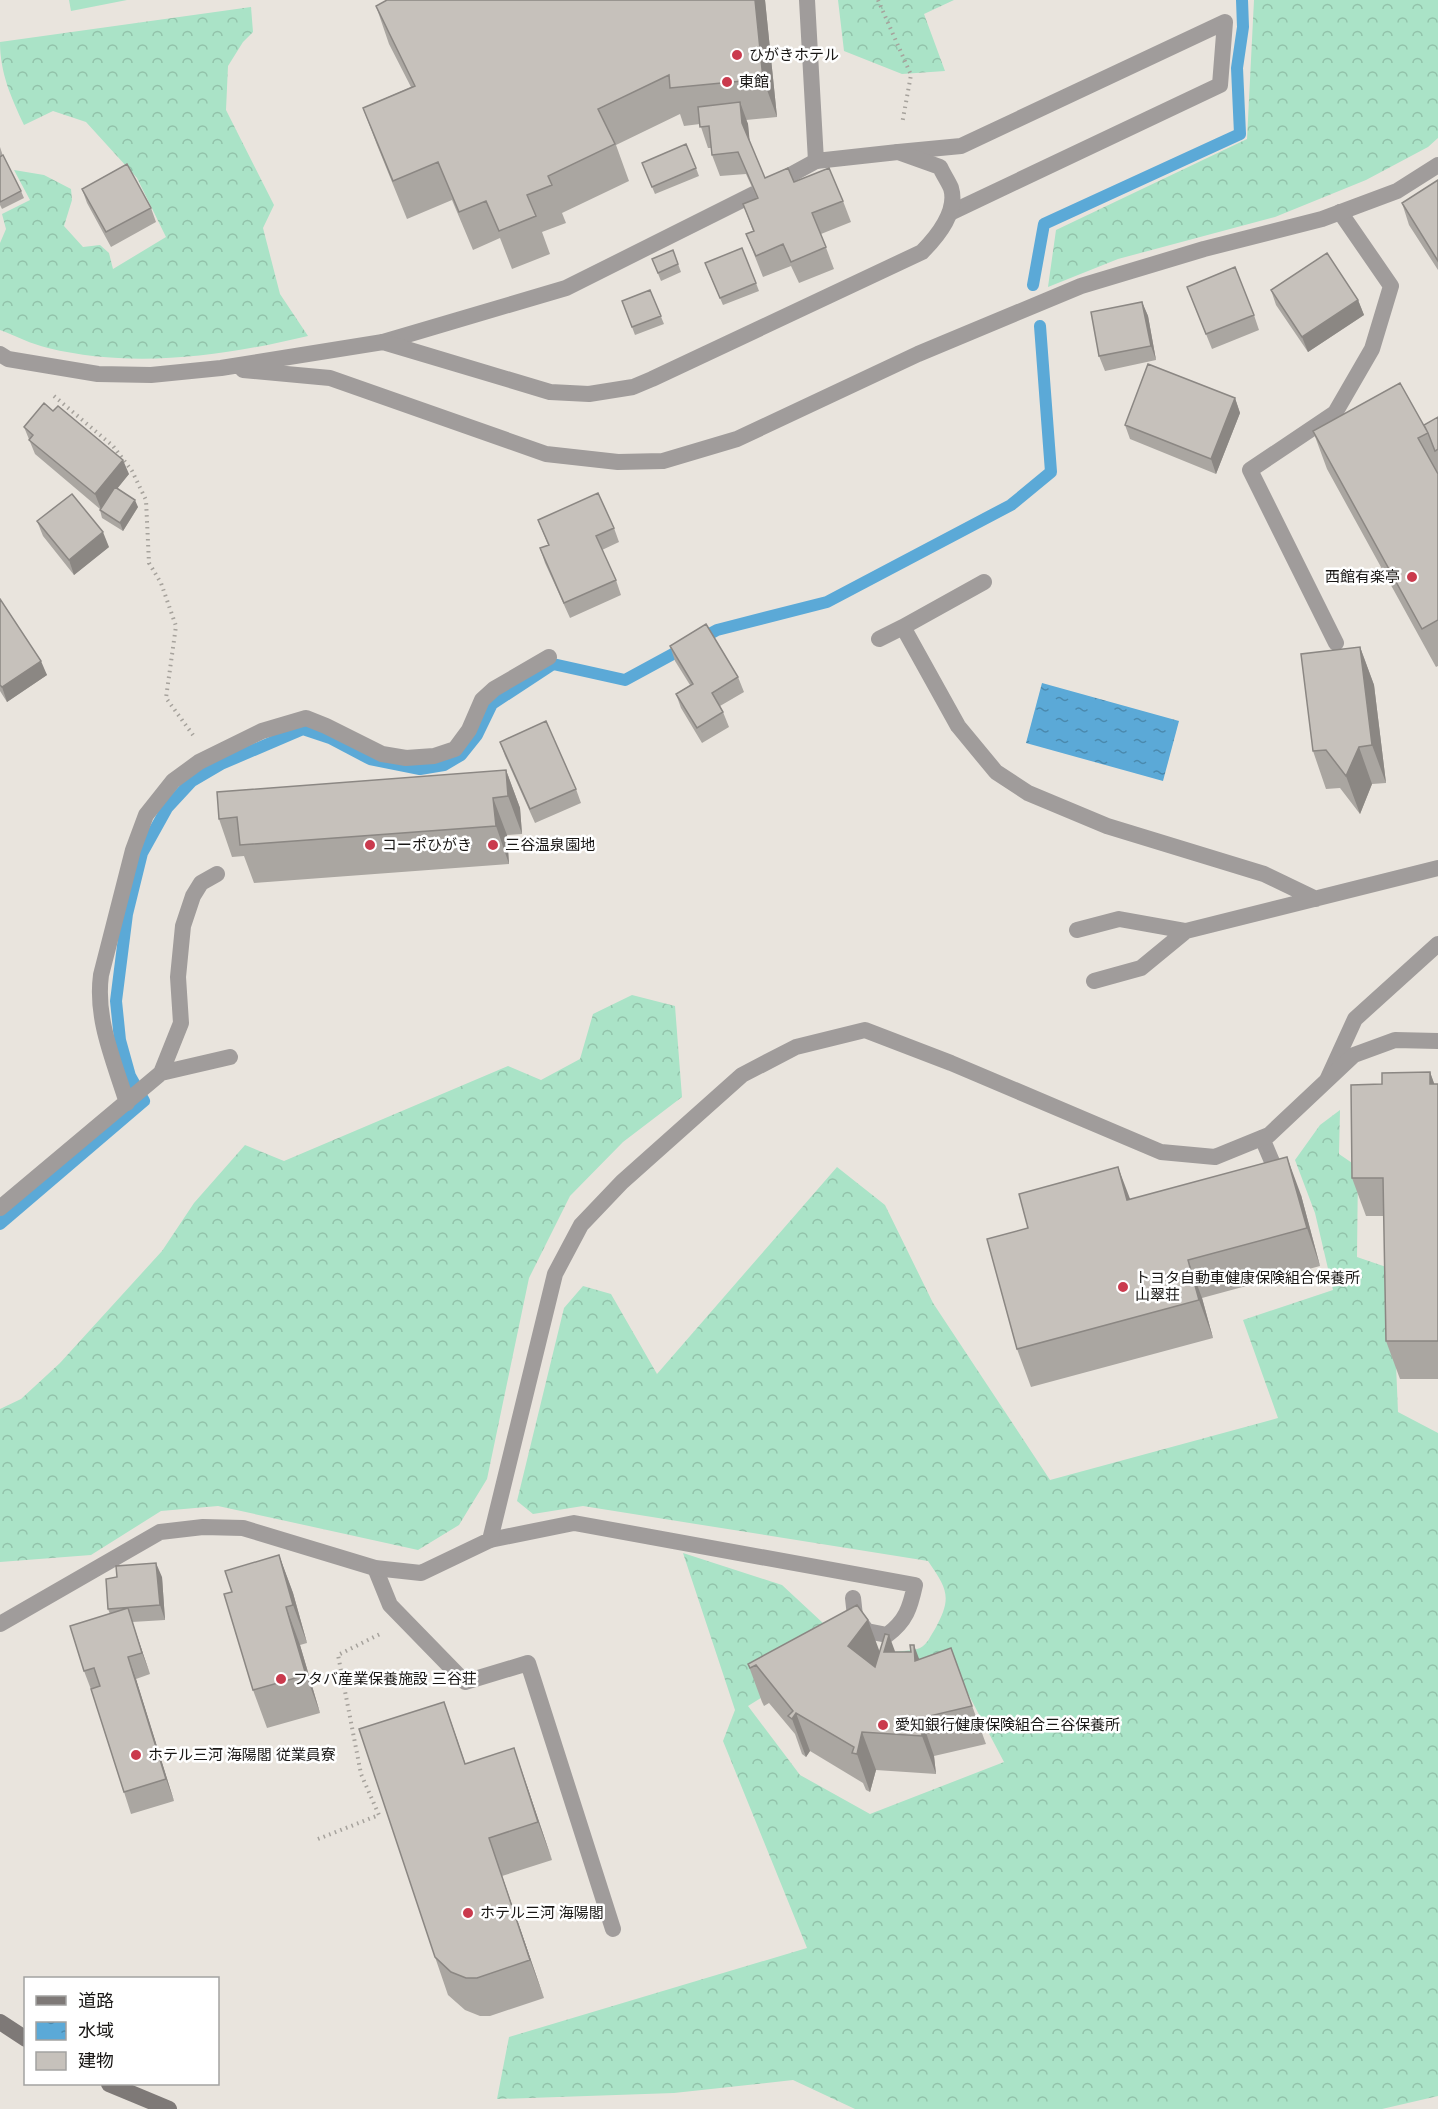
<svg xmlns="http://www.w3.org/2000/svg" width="1438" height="2109" viewBox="0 0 1438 2109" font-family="'Nunito Sans','Noto Sans JP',sans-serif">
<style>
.grass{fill:#aae3c7}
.forest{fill:url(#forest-crowns)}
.water{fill:url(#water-ripples)}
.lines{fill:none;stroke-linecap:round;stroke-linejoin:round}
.stream{stroke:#5ba9d7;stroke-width:12}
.path{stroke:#a6a29c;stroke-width:4;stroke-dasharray:1.5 4.5;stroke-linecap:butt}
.service{stroke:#a09c9b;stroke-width:16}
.minor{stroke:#a09c9b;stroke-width:16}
.secondary{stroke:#7e7977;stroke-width:16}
.wall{fill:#aaa6a1}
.shaded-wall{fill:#8b8783}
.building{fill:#c6c1bb;stroke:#8b8783;stroke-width:1.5}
.poi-dot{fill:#ca3a4d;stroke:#fff;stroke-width:2}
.labels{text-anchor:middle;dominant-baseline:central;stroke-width:5;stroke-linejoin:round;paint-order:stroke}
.poi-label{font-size:15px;fill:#191715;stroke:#fff;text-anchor:start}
</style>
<defs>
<pattern id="forest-crowns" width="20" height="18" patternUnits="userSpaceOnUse" patternTransform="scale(1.5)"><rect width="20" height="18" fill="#aae3c7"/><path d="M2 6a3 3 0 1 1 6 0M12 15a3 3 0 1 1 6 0" fill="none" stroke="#92c2aa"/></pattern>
<pattern id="water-ripples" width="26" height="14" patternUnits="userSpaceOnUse" patternTransform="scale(1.5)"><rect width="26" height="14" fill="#5ba9d7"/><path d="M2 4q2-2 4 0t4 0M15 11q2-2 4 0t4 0" fill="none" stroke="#4a89ad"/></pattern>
</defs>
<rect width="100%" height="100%" fill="#e9e4dd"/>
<path class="grass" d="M69 0H127L71 11Z"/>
<path class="forest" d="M838 0H954L924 14 945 71 902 74 844 51Z
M1254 0H1438V138L1428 147 1366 180 1275 217 1118 259 1048 287 1056 230 1247 139Z
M251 7 253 32 243 42 228 66 226 110 274 205 263 228 280 294 308 336C224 356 134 369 48 348 31 344 16 336 0 330V243L6 229 2 214 30 200 14 170 44 175 71 189 72 200 64 226 83 247 100 245 109 253 113 269 166 237 137 178 86 122 53 111 24 125C11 97 0 73 0 42Z
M632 995 675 1006 682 1097 623 1142 570 1196 529 1278 487 1479 459 1525 418 1550 218 1506 161 1511 91 1555 0 1562V1409L21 1399 60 1363 162 1251 194 1203 245 1145 284 1161 508 1066 541 1080 580 1059 593 1014Z
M1340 1110 1339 1154 1358 1167 1357 1257 1392 1269 1398 1412 1438 1433V2096L1382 2109H855L793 2080 674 2093 497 2099 509 2037 807 1948 723 1741 735 1710 683 1553 782 1585 824 1624V1659L748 1706 800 1775 870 1814 1004 1762 964 1686 892 1652C900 1651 913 1651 920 1648 927 1645 931 1635 935 1629 952 1598 948 1590 928 1561L583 1506 533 1514 517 1501 564 1308 583 1286 611 1294 657 1374 837 1167 885 1205 933 1303 1050 1480 1278 1418 1243 1320 1333 1290 1315 1213 1295 1160 1320 1125Z"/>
<path class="water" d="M1042 683 1179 721 1163 781 1026 743Z"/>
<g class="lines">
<path class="stream" d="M1033 285 1044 224 1240 134 1237 68 1243 27 1242 0
M0 1224 144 1101 130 1076 120 1040 116 1001 127 914 142 853 167 808 192 781 221 764 303 729 330 738 370 759 420 769 444 765 461 755 477 735 492 704 553 664 625 680 717 630 827 602 1011 505 1051 472 1040 326"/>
<path class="path" d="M878 0 911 75 902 124
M54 396 113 446 132 471 146 500 149 563 161 583 176 626 166 698 193 735
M318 1839 379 1815 361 1774 338 1655 380 1634"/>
<path class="service" d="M898 152 961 146 1225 22 1220 85 950 213
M772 185 816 161
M383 342 566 288 754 194
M984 582 903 627 958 726 996 772 1028 793 1107 826 1264 874 1316 899
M879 639 903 627
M1336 643 1250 470 1335 413 1372 349 1391 286 1340 212
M1077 930 1119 919 1186 931
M1094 981 1141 968 1186 931 1438 868
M161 1073 230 1057
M1328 1078 1355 1019 1438 944
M127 1103C114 1061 95 1019 101 975L133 850 146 815 173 781 199 762 262 731 306 718 326 726 382 754 406 758 434 756 455 749 469 730 482 700 494 689 549 657
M1262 1138 1273 1164 1275 1176 1271 1182
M0 1208 161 1073 181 1023 178 977 183 926 193 896 201 883 217 874
M490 1540 574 1523 915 1585C910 1608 906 1621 887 1635L867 1631 855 1616 853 1598
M375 1568 390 1605 465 1682 528 1663 613 1929"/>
<path class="minor" d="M0 354 8 359 98 374 151 375 221 368 383 342 550 392 589 394 633 387 652 379 922 252C937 237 958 211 951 188 948 181 943 174 940 167L898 152 816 161 807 0
M243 370 330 378 546 454 618 462 663 461 737 439 918 354 1081 286 1204 249 1322 219 1397 191 1438 165
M0 1624 160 1532 203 1527 243 1528 375 1568 421 1573 490 1540 555 1274 581 1225 622 1182 742 1075 796 1047 865 1030 951 1063 1161 1152 1215 1157 1269 1135 1354 1055 1395 1040 1438 1041"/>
<path class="secondary" d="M0 2022 26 2039
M109 2084 169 2109"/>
</g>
<path class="wall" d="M387 0H765L777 117 746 120 748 124 749 140 765 178 794 182 843 201 851 222 821 234 834 269 799 283 791 266 763 277 746 234 753 231 743 204 757 198 746 174 720 176 712 155 711 148H708L700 124 684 126 680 114 616 145 629 181 562 213 566 223 542 232 550 254 512 269 500 238 473 250 452 200 407 219 377 145 363 108 411 87 389 44 376 6Z
M0 147 3 156 21 191 24 198 2 209 0 205Z
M642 163 696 168 699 176 655 194Z
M1438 180V270L1409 225 1402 203Z
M82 189 151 208 156 222 111 247 87 203Z
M673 250 681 272 661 281 652 259Z
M708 271 756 283 759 291 723 305Z
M1187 287 1254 315 1259 330 1212 349Z
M650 290 664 324 635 335 622 301Z
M1271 290 1358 300 1364 315 1308 352 1276 305Z
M1142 302 1148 316 1156 360 1105 371 1099 356Z
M1235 398 1240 413 1216 474 1130 439 1125 425Z
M1438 417V666L1436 667 1327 469 1313 431 1424 425Z
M24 427 129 474 117 488 138 507 123 531 102 518 100 510V509L35 454Z
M538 520 614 528 619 542 602 550 616 580 621 595 570 618 545 563 540 548 548 545Z
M37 521 109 547 74 575 43 536Z
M0 599 47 675 7 702 0 691Z
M670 646 738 677 744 692 720 706 723 712 729 727 702 743 681 708 676 694 690 685 675 661Z
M1360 647 1374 685 1386 783 1372 784 1360 814 1340 788 1326 789 1313 751Z
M500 742 576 789 581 803 535 823 505 756Z
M506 770 520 808 522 834 507 835 509 864 254 883 244 856 232 857 219 819Z
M1430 1072 1434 1084H1438V1379H1400L1386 1341 1384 1216H1366L1352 1178Z
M1301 1195 1320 1266 1202 1298 1213 1338 1031 1387 1017 1349 1130 1200Z
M279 1555 293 1593 307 1643 300 1645 320 1713 267 1728 253 1690 232 1592Z
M162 1577 165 1620 132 1622 150 1674 136 1679 174 1801 131 1814 124 1792 92 1692 84 1671 110 1614 108 1609Z
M951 1648 986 1744 934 1756 936 1774 876 1770 870 1792 866 1790 863 1783 810 1751 806 1757 802 1754 795 1734 769 1703 764 1706 762 1702 748 1664 880 1652H895L920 1659Z
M444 1702 465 1763 527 1786 552 1860 502 1876 544 1998 490 2016H480L465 2010 448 1995 435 1957Z"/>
<path class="shaded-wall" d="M755 0H765L777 117 763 79Z
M740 102 748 124 750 144 742 123Z
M1358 300 1364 315 1308 352 1302 337Z
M1142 302 1148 316 1156 360 1151 346Z
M1235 398 1240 413 1216 474 1211 459Z
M123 460 129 474 101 509 95 494Z
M135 500 138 507 123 531 120 523Z
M103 532 109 547 74 575 69 560Z
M1360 647 1374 685 1386 783 1372 745Z
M41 661 47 675 7 702 2 687Z
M1359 747 1372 784 1360 814 1346 776Z
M506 770 520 808 522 834 508 796Z
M493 798 507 835 509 864 496 826Z
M1430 1072 1438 1094 1430 1084Z
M1287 1157 1301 1195 1320 1266 1307 1228Z
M1118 1167 1132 1204 1127 1200Z
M1188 1260 1202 1298 1213 1338 1199 1300Z
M279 1555 293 1593 307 1643 293 1605Z
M156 1563 162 1577 165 1620 160 1605Z
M286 1607 300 1645 320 1713 306 1675Z
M128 1608 135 1630 150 1674 142 1653Z
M868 1620 882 1658 862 1684 848 1646Z
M889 1635 903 1673 884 1652Z
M914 1645 928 1683 915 1661Z
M128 1657 136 1679 174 1801 166 1779Z
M444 1702 457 1739 478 1802 465 1764Z
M796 1713 810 1751 806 1757 792 1719Z
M921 1718 934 1756 936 1774 922 1736Z
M862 1732 876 1770 870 1792 857 1754Z
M514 1748 527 1786 552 1860 538 1822Z
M489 1838 502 1876 544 1998 530 1960Z"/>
<path class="building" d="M387 0H755L763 79 670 88 669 75 598 109 615 144 548 176 552 185 527 195 536 216 499 231 486 201 459 212 438 162 393 181 363 108 415 86 376 6Z
M740 102 742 123 765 178 788 168 794 182 829 168 843 201 812 213 826 247 791 262 783 244 756 256 746 234 754 231 743 204 758 198 738 152 712 155 709 126 700 127 698 107Z
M686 144 696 168 652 187 642 163Z
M3 155 21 191 0 202V157Z
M127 164 151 208 106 232 82 189Z
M1438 180V261L1402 203Z
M742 248 756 283 720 298 705 263Z
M673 250 678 264 658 273 652 259Z
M1327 253 1358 300 1302 337 1271 290Z
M1235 267 1254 315 1206 334 1187 287Z
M650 290 661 316 632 327 622 301Z
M1142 302 1151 346 1099 356 1091 312Z
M1148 364 1235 398 1211 459 1125 425Z
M1400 383 1428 433 1418 438 1438 474V620L1422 629 1313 431Z
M44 403 53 411 58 406 123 460 95 494 29 440 33 435 24 427Z
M1438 417V449L1435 451 1428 433 1424 425Z
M115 487 135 500 120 523 100 510Z
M598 493 614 528 596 536 616 580 564 603 540 548 549 545 538 520Z
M72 494 103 532 69 560 37 521Z
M0 599 41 661 2 687 0 685Z
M706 624 738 677 712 693 723 712 697 728 676 694 693 684 670 646Z
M1360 647 1372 745 1359 747 1346 776 1326 750 1313 751 1301 654Z
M546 721 576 789 530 809 500 742Z
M506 770 508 796 493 798 496 826 240 845 237 817 219 819 217 792Z
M1430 1072V1084H1438V1341H1386L1383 1178H1352L1351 1085 1382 1084V1073Z
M1287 1157 1307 1228 1188 1260 1199 1300 1017 1349 987 1239 1028 1228 1019 1194 1118 1167 1127 1200Z
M279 1555 293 1605 286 1607 306 1675 253 1690 224 1594 232 1592 225 1571Z
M156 1563 160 1605 108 1609 106 1579 117 1577 116 1566Z
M857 1605 868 1620 848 1646 875 1667 885 1634 889 1635 884 1652H911L910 1645H914L915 1661 951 1648 972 1706 921 1718 922 1736 862 1732 857 1754 852 1753 854 1747 796 1713 792 1719 788 1716 793 1711 756 1665 750 1668 748 1664Z
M128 1608 142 1653 128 1657 166 1779 124 1792 91 1689 100 1686 94 1668 84 1671 70 1626Z
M444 1702 465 1764 514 1748 538 1822 489 1838 530 1960 477 1978H466L451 1972 435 1957 359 1729Z"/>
<g class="poi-dot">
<circle cx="737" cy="55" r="6"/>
<circle cx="727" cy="82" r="6"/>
<circle cx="1412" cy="577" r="6"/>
<circle cx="370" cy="845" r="6"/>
<circle cx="493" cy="845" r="6"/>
<circle cx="1123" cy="1287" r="6"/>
<circle cx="281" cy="1679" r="6"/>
<circle cx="883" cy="1725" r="6"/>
<circle cx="136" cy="1755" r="6"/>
<circle cx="468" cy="1913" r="6"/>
</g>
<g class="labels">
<g class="poi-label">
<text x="749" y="55">ひがきホテル</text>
<text x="739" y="82">東館</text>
<text x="1400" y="577" text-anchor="end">西館有楽亭</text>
<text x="382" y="845">コーポひがき</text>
<text x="505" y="845">三谷温泉園地</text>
<text x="1135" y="1278">トヨタ自動車健康保険組合保養所<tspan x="1135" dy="17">山翠荘</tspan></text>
<text x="293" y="1679">フタバ産業保養施設 三谷荘</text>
<text x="895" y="1725">愛知銀行健康保険組合三谷保養所</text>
<text x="148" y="1755">ホテル三河 海陽閣 従業員寮</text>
<text x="480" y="1913">ホテル三河 海陽閣</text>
</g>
</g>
<rect x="24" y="1977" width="195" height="108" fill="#ffffff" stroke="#a3a2a1" stroke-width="1.5"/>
<rect x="36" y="1996" width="30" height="9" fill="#7e7977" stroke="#a3a2a1" stroke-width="1.5"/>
<text x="78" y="2007" font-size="18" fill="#191715">道路</text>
<rect x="36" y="2022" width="30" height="18" fill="url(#water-ripples)" stroke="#a3a2a1" stroke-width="1.5"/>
<text x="78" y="2037" font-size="18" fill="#191715">水域</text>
<rect x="36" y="2052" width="30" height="18" fill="#c6c1bb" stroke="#a3a2a1" stroke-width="1.5"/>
<text x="78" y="2067" font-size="18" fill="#191715">建物</text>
</svg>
